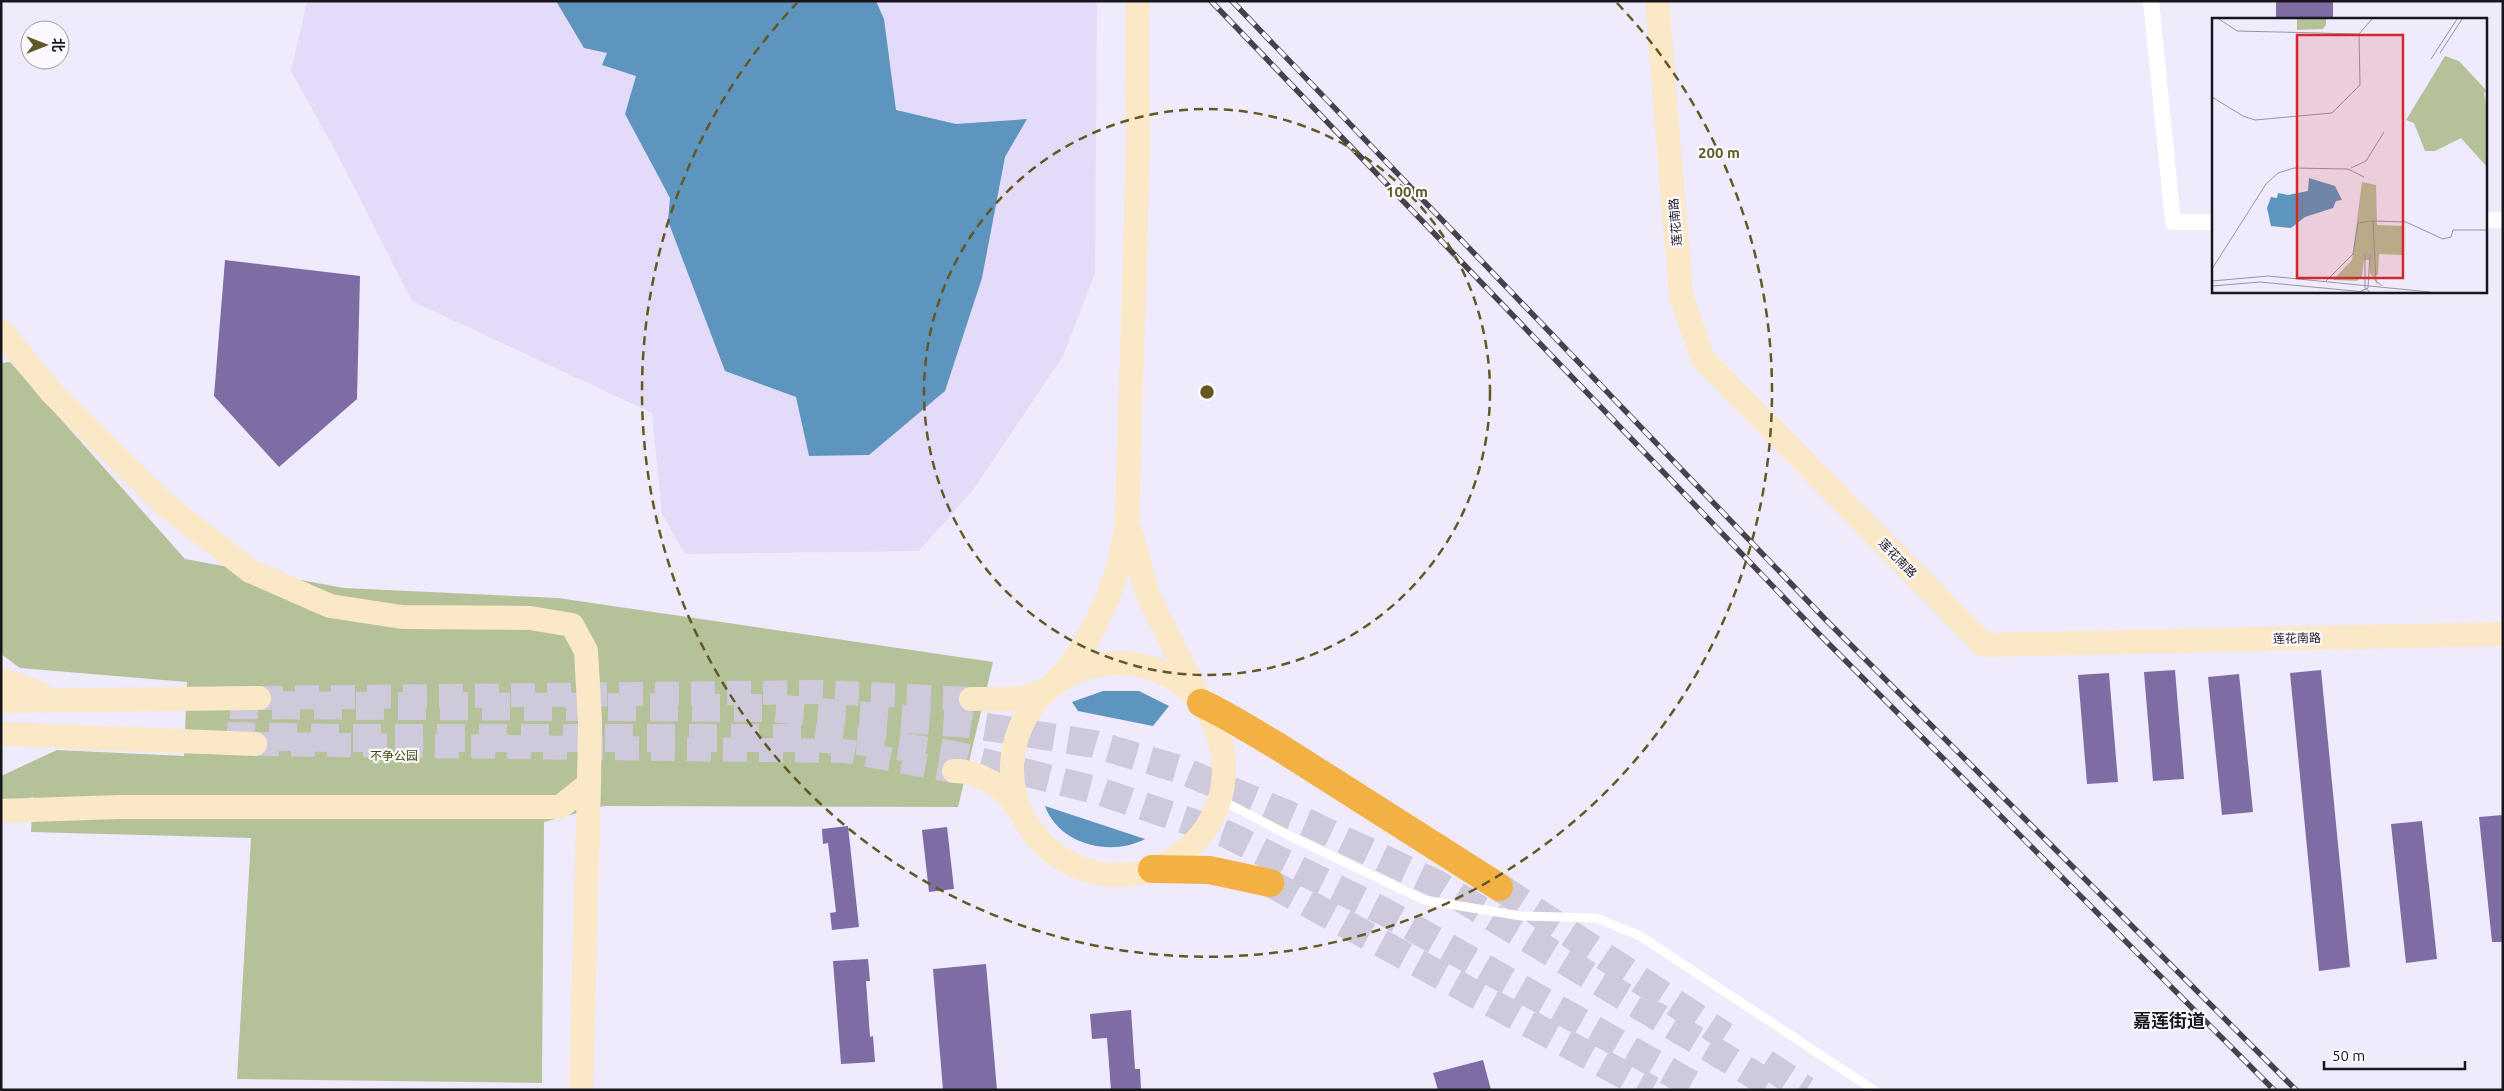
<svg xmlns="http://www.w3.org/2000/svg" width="2504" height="1091" viewBox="0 0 2504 1091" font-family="Ubuntu,'Noto Sans SC',sans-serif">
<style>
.built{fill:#e4dbf8}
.green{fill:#b5c199}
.water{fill:#5e95be}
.building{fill:#7d6da4}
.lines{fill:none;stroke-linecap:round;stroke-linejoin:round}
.secondary-tunnel{stroke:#cfcadb;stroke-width:24;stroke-dasharray:24 12;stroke-linecap:butt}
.highway-tunnel{stroke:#cfcadb;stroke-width:28;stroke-dasharray:28 14;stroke-linecap:butt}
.lane{stroke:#fff;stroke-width:9}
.street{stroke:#fff;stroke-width:16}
.secondary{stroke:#fbe8c6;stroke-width:24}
.highway{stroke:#f2b142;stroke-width:28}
.rail-casing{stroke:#45424c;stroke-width:5.5}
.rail{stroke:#fbf9fe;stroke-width:4;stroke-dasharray:11;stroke-linecap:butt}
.ring{fill:none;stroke:#635825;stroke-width:2.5;stroke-dasharray:9 6}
.labels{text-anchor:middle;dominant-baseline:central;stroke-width:4.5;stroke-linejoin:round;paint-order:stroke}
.street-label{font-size:12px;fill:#18151d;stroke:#fbf9fe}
.park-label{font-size:12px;fill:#3f4d04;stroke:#fbf9fe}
.district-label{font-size:18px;font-weight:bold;fill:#18151d;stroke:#fbf9fe}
.inset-road{fill:none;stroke:#9995a3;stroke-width:1}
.view{fill:#d62828;fill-opacity:0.15;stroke:#d62828;stroke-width:2.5}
.inset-edge{fill:none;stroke:#18151d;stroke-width:2.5}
.centre{fill:#635825;stroke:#fbf9fe;stroke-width:2.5}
.ring-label{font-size:15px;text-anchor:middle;font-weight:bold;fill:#635825;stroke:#fbf9fe;stroke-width:4.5;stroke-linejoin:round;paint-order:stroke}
</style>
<rect width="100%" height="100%" fill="#efeafc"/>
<path class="built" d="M307 1H1095L1097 7 1095 273 1063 356 973 490 919 551 685 554 662 514 652 413 412 301 334 148 291 71Z"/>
<path class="green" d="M10 362 185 559 344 588 558 598 993 662 958 807 604 806 544 822 542 1083 237 1079 251 838 31 832 33 797 1 807V776L57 750 184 756 187 682 20 668 1 654V363Z"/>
<path class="water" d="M556 1H876L884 19 896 110 956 124 1027 119 1005 157 982 278 945 391 869 455 809 456 796 397 725 371 668 221 670 198 625 114 636 76 602 65 607 53 584 48Z
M1103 691H1139L1169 706 1153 726 1078 711 1072 702Z
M1045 806 1145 839C1111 857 1059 845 1045 806Z"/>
<path class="building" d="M2276 1H2333V19H2276Z
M225 260 360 276 357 399 279 467 214 396Z
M2175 670 2184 779 2153 781 2144 672Z
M2321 670 2350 967 2319 971 2290 673Z
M2109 673 2118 782 2087 784 2078 675Z
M2239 674 2253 812 2222 815 2208 677Z
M2503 815V942H2492L2479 817Z
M2422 821 2437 959 2406 963 2391 824Z
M848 826 859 927 832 930 830 913 836 912 828 843 823 844 822 829Z
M947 827 954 889 929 892 922 830Z
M868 959 870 981H866L870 1037 873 1036 875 1062 841 1064 833 961Z
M986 964 997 1090H943L933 969Z
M1131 1010 1135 1069H1140L1141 1090H1111L1107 1038 1092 1039 1090 1014Z
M1483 1060 1491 1090H1438L1433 1073Z"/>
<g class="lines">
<path class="secondary-tunnel" d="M259 698 822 692 971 699
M255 744 845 751 954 771"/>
<path class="highway-tunnel" d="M230 705 770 708 969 724 1094 744 1179 769 1306 822 1439 885 1779 1090
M227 736 331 738H810L879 743 955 755 1099 791 1226 834 1383 911 1702 1090
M1270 883 1652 1090
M1499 887 1725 1036
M1765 1063 1806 1090"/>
<path class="lane" d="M1219 799 1296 839 1424 900 1521 916 1596 918 1640 936 1874 1090"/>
<path class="street" d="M2151 1 2173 222H2213
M2485 220H2503"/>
<path class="secondary" d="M1657 1 1681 296 1703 359 1984 645 2503 634
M1 331 53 394 163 503 250 571 330 606 402 617 530 618 572 625 586 651 590 721 589 784 560 807H119L1 811
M1130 530 1148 595 1196 692
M1012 769a106 106 0 1 1 212 0a106 106 0 1 1-212 0Z
M1 679 41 694
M971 699C995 698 1023 703 1045 690 1058 682 1068 669 1076 657 1105 614 1121 571 1127 520L1138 149 1137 1
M1 701 259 698
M1 734 255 744
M954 771C978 771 1007 787 1018 809
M581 1090 589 784"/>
<path class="highway" d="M1201 703C1229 716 1253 732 1279 747L1499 887
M1152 869 1209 870 1270 883"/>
<defs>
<path id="rail" d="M1211 1 1813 628 2274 1090
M1232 1 1824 618 2296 1090"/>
</defs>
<use href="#rail" class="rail-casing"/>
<use href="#rail" class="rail"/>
</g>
<g class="ring">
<circle cx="1207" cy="392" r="283"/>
<path d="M1617 3A565 565 0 1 1 797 3"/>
</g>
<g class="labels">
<g class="street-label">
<text transform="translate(1675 222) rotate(-95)">莲花南路</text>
<text transform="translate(1898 558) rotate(46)">莲花南路</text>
<text transform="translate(2297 638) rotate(-1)">莲花南路</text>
</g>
<g class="park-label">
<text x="394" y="755">不争公园</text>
</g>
<g class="district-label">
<text x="2169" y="1020">嘉莲街道</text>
</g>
</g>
<g transform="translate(2212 18)">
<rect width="275" height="275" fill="#efeafc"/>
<path d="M85 1H114V7L111 11 85 12ZM233 38 247 43 274 72 272 76 275 91V149L249 120 223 133H213L202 105 194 102ZM150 164 164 167 165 207 191 208 190 237 167 236 166 257H163L166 268 158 255V242H152L150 258 145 263 121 262 140 242Z" fill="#b5c199"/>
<path d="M97 160 123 168 130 182 124 183 121 190 93 199 79 210 59 208 55 190 59 179 65 180 66 175 76 177 96 173Z" fill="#5e95be"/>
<path class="inset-road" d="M7 1 25 13 147 16 160 1M228 35 250 1M219 41 245 1M0 79 31 98M31 98 43 102 120 95 148 67 147 16M154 143 172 114M139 150 154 143M161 203 194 204 231 221 239 219 241 212H275M153 235V270L158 274M0 251 54 166 66 155 82 150 136 151 152 159M0 263 56 258 218 274M114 263 141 236 146 205 161 203 164 263 170 268M0 268 48 264 153 274M149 273 156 270 158 236"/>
<path class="view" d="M85 17H191V260H85Z"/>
<rect width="275" height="275" class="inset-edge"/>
</g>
<circle cx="1207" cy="392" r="8" class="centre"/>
<g class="ring-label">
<text x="1719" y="158">200 m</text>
<text x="1407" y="197">100 m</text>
</g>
<rect width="2504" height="1091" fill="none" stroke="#18151d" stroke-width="5"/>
<g transform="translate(45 45) rotate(90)"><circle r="24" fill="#fbf9fe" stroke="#a09ea4"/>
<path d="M0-4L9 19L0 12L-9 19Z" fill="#635825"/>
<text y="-8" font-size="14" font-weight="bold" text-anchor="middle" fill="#18151d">北</text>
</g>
<path d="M2324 1061v8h141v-8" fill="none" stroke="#18151d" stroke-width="2.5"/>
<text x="2332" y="1061" font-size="15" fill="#18151d" stroke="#fbf9fe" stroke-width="4" paint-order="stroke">50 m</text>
</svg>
